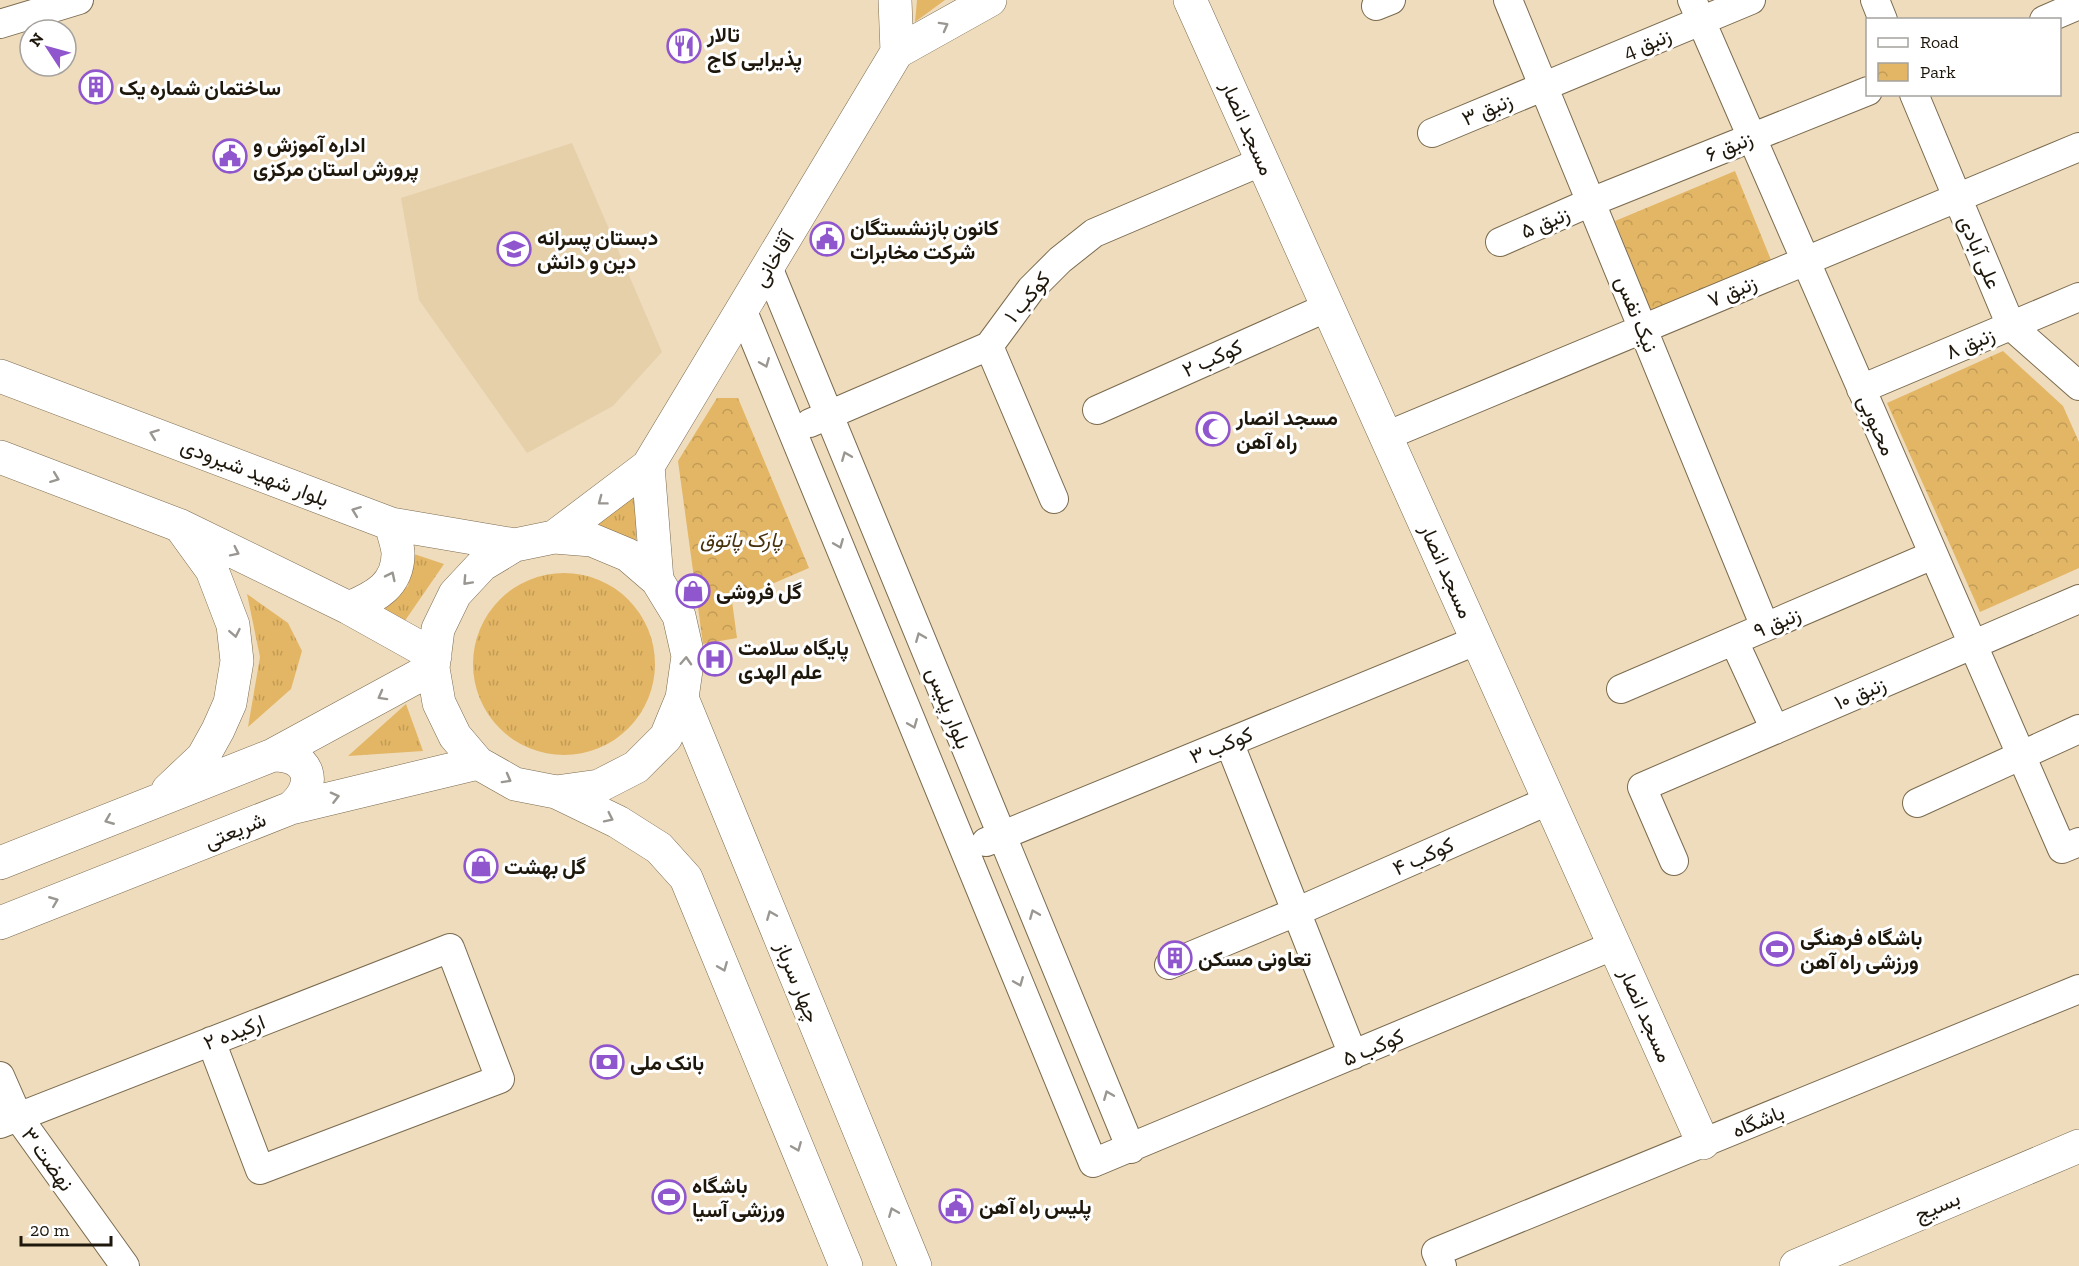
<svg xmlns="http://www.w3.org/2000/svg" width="2079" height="1266" viewBox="0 0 2079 1266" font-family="'Zilla Slab',Vazirmatn,serif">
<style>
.built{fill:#e6d0aa}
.grass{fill:url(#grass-tufts)}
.park{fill:url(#park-crowns)}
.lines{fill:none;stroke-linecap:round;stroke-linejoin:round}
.street-casing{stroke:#7a6a4e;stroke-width:30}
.secondary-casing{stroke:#7a6a4e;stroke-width:34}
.street{stroke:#fff;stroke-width:28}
.secondary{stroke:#fff;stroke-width:33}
.oneway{stroke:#9a9792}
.labels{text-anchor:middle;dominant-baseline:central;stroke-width:6;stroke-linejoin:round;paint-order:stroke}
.poi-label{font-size:21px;font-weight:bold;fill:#1e170c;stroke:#fff;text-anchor:start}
.street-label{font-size:21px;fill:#1e170c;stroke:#fff}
.park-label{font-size:21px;font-style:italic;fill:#46320c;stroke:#fff}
</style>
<defs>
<pattern id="grass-tufts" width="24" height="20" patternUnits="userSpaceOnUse" patternTransform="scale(1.5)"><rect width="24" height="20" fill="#e3b665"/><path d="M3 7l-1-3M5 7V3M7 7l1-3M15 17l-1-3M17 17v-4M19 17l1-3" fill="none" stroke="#c29c56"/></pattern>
<pattern id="park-crowns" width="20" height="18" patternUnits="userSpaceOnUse" patternTransform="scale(1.5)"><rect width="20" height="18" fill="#e3b665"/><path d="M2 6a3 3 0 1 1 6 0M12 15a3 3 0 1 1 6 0" fill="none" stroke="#c29c56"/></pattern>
</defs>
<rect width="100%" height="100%" fill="#efdcbd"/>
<path class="built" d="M572 143 662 352 613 406 527 453 419 300 401 198Z"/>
<path class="grass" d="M917 0H945L915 22Z
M638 487 636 543 589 524Z
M414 554 444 564 402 625 381 608 408 586Z
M473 664a91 91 0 1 1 182 0a91 91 0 1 1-182 0Z
M247 594 288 623 302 651 291 689 248 727 260 657Z
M406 704 423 751 348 756Z"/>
<path class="park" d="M1735 171 1771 260 1651 311 1615 221Z
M2003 351 2063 406 2079 442V568L1980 612 1887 403Z
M717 398H738L809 568 732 601 737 638 703 644 678 461Z"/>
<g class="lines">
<defs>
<path id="street" d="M1508 0 1765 627
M1692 0 2062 849 2079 842
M1875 0 1883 20
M1376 6 1391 0
M2044 20 2079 5
M0 24 79 0
M1914 94 2011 326 2079 386
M1432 133 1751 0
M1500 242 1591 202 1868 91
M768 267 1131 1149
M742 309 1093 1163 1615 945
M989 346 1054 499
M1861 389 2079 297
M1097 410 1328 307
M810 423 989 346 1031 289 1060 260 1094 233 1263 161
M1386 436 2079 147
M1734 641 1775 730
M1621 689 1933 555
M1229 742 1353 1055
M1917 803 2079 729
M986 842 1478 640
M1674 861 1642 787 2079 599
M1169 965 1296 912 1550 800
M0 1076 18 1117 125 1266
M0 1124 450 948 500 1079 260 1170 211 1041
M1442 1266 1436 1252 2079 989"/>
<path id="secondary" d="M895 0 897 52
M1190 0 1703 1143
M897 52 990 0
M0 376 391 524 515 545
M0 457 181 526 349 608 435 656
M648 466 657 580
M554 537 592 540 628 555 657 580 679 616 688 656 682 698 666 737 636 767 599 786 556 792 515 784 478 763 455 736 439 703 433 668 438 629 455 594 482 565 515 545 554 537 648 466 897 52
M349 608C375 597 399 585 398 552 397 543 393 533 391 524
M682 698 915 1266
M273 755C310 754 319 785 291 808
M168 790 203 757 218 730 230 703 237 661 233 625 212 570 183 530
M556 792 618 822 659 848 686 878 846 1266
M0 863 273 755 433 668
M0 923 291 808 478 763
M1796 1266 2079 1146"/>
</defs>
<use href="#street" class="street-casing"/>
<use href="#secondary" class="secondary-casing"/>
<use href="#street" class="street"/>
<use href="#secondary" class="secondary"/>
</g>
<defs><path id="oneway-chevron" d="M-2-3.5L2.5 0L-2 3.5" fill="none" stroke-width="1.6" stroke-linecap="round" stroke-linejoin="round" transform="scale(1.5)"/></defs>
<g class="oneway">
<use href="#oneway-chevron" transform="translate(944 26) rotate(-29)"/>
<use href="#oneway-chevron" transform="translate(765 363) rotate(68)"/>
<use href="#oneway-chevron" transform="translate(154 434) rotate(-159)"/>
<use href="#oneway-chevron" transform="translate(846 456) rotate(-112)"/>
<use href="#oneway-chevron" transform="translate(55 478) rotate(21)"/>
<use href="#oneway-chevron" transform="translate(602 501) rotate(143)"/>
<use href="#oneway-chevron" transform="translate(356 511) rotate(-159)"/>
<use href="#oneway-chevron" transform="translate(839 544) rotate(68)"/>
<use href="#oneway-chevron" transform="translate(235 552) rotate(26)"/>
<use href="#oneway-chevron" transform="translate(391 576) rotate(-64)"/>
<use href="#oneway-chevron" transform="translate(467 581) rotate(133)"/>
<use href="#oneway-chevron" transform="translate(235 633) rotate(79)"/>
<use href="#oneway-chevron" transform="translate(920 637) rotate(-112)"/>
<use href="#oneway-chevron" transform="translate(686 661) rotate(-87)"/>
<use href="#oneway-chevron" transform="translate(382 696) rotate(151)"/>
<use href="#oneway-chevron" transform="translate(913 724) rotate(68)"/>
<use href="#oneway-chevron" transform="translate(507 779) rotate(29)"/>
<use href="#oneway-chevron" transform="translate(335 797) rotate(-14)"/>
<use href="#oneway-chevron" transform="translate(609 818) rotate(26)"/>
<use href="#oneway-chevron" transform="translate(109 820) rotate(158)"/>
<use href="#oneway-chevron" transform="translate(54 901) rotate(-22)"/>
<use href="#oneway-chevron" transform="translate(1034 914) rotate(-112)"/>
<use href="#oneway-chevron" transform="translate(771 915) rotate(-112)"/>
<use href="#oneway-chevron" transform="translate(723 967) rotate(68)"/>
<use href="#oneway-chevron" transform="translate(1019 982) rotate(68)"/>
<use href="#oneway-chevron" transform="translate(1108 1095) rotate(-112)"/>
<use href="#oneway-chevron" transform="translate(797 1147) rotate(68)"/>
<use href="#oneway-chevron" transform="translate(893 1212) rotate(-112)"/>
</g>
<defs>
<symbol id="restaurant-ring" viewBox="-11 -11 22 22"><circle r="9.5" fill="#fff" stroke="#9056cd" stroke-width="1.5"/><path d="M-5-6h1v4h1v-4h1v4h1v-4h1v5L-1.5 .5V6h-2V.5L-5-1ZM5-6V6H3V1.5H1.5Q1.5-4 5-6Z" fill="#9056cd"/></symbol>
<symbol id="building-ring" viewBox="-11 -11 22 22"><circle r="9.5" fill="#fff" stroke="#9056cd" stroke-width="1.5"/><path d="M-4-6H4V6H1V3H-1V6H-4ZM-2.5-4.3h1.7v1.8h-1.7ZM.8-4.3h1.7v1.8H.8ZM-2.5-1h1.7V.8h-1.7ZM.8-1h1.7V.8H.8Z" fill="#9056cd"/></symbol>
<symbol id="civic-ring" viewBox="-11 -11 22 22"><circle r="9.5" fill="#fff" stroke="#9056cd" stroke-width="1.5"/><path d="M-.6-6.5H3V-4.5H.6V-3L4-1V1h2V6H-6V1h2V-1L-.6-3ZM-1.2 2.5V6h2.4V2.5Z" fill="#9056cd"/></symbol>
<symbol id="school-ring" viewBox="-11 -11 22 22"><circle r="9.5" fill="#fff" stroke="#9056cd" stroke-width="1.5"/><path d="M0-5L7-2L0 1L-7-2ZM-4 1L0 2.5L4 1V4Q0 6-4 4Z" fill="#9056cd"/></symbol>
<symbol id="mosque-ring" viewBox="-11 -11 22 22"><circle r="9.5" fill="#fff" stroke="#9056cd" stroke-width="1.5"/><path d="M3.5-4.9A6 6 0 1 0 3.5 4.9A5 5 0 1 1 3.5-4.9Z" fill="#9056cd"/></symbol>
<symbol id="shop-ring" viewBox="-11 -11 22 22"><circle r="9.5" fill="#fff" stroke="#9056cd" stroke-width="1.5"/><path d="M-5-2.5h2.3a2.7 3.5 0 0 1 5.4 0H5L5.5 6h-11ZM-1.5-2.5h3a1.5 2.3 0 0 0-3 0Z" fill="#9056cd"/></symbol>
<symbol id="hospital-ring" viewBox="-11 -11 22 22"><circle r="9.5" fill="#fff" stroke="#9056cd" stroke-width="1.5"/><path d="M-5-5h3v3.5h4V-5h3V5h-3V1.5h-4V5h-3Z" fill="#9056cd"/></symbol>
<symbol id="stadium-ring" viewBox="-11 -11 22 22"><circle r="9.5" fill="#fff" stroke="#9056cd" stroke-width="1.5"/><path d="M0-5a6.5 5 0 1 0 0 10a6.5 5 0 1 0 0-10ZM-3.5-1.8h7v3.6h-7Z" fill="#9056cd"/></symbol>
<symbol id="bank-ring" viewBox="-11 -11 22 22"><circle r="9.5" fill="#fff" stroke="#9056cd" stroke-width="1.5"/><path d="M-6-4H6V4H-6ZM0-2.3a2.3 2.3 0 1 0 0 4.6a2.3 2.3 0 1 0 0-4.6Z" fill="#9056cd"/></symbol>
</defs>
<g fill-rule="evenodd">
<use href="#restaurant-ring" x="665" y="27" width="38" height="38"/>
<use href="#building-ring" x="77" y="68" width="38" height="38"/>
<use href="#civic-ring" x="211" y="137" width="38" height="38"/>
<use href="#civic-ring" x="808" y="220" width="38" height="38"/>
<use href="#school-ring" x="495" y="230" width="38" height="38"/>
<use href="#mosque-ring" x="1194" y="410" width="38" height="38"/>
<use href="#shop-ring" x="674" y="572" width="38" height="38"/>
<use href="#hospital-ring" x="696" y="640" width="38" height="38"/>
<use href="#shop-ring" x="462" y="847" width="38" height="38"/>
<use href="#stadium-ring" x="1758" y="930" width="38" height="38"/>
<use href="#building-ring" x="1156" y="939" width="38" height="38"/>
<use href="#bank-ring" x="588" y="1043" width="38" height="38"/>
<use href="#stadium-ring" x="650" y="1178" width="38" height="38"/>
<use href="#civic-ring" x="937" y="1187" width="38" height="38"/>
</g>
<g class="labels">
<g class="poi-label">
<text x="707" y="34">تالار<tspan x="707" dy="24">پذیرایی کاج</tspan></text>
<text x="119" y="87">ساختمان شماره یک</text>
<text x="253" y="144">اداره آموزش و<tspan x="253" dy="24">پرورش استان مرکزی</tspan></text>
<text x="850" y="227">کانون بازنشستگان<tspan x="850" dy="24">شرکت مخابرات</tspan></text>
<text x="537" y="237">دبستان پسرانه<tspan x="537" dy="24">دین و دانش</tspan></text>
<text x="1236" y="417">مسجد انصار<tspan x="1236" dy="24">راه آهن</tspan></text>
<text x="716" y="591">گل فروشی</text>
<text x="738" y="647">پایگاه سلامت<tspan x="738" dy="24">علم الهدی</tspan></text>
<text x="504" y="866">گل بهشت</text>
<text x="1800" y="937">باشگاه فرهنگی<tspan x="1800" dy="24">ورزشی راه آهن</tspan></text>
<text x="1198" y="958">تعاونی مسکن</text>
<text x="630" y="1062">بانک ملی</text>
<text x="692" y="1185">باشگاه<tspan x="692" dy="24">ورزشی آسیا</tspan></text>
<text x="979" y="1206">پلیس راه آهن</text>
</g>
<g class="street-label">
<text transform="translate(1647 43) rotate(-22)">زنبق 4</text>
<text transform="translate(1487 109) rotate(-23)">زنبق ۳</text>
<text transform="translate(1248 128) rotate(66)">مسجد انصار</text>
<text transform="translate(1729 146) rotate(-22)">زنبق ۶</text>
<text transform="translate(1545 222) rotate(-23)">زنبق ۵</text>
<text transform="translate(1980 252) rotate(67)">علی آبادی</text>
<text transform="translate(773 259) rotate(-59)">آقاخانی</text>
<text transform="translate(1732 291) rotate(-23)">زنبق ۷</text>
<text transform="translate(1027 297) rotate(-50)">کوکب ۱</text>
<text transform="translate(1637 314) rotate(68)">نیک نفس</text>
<text transform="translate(1970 343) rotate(-23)">زنبق ۸</text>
<text transform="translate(1212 358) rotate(-24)">کوکب ۲</text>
<text transform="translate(1877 425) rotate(66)">محبوبی</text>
<text transform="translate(255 472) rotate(21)">بلوار شهید شیرودی</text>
<text transform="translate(1447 571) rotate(66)">مسجد انصار</text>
<text transform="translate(1777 622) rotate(-23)">زنبق ۹</text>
<text transform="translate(1860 693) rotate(-23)">زنبق ۱۰</text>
<text transform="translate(949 708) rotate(68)">بلوار پلیس</text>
<text transform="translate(1221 745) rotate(-22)">کوکب ۳</text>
<text transform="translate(235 830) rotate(-22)">شریعتی</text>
<text transform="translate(1423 856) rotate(-24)">کوکب ۴</text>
<text transform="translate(798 982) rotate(68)">چهار سرباز</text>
<text transform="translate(1646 1015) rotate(66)">مسجد انصار</text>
<text transform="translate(234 1032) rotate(-21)">ارکیده ۲</text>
<text transform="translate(1373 1047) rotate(-23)">کوکب ۵</text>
<text transform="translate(1758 1121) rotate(-22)">باشگاه</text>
<text transform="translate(48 1159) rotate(54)">نهضت ۳</text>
<text transform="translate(1937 1206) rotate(-23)">بسیج</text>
</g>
<g class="park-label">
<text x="741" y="539">پارک پاتوق</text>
</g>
</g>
<rect x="1866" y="18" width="195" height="78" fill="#ffffff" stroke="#a5a29e" stroke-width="1.5"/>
<rect x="1878" y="38" width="30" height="9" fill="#ffffff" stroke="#a5a29e" stroke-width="1.5"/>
<text x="1920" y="48" font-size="18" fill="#1e170c">Road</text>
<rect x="1878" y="63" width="30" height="18" fill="url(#park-crowns)" stroke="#a5a29e" stroke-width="1.5"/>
<text x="1920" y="78" font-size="18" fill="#1e170c">Park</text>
<g transform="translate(48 48) rotate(306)"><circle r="28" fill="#ffffff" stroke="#a5a29e" stroke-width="1.5"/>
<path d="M0-4.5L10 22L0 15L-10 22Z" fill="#9056cd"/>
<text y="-9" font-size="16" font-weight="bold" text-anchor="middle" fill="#1e170c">N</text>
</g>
<path d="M21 1236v9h90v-9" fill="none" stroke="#1e170c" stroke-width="3"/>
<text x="30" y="1236" font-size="18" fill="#1e170c" stroke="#ffffff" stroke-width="4.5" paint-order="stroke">20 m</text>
</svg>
